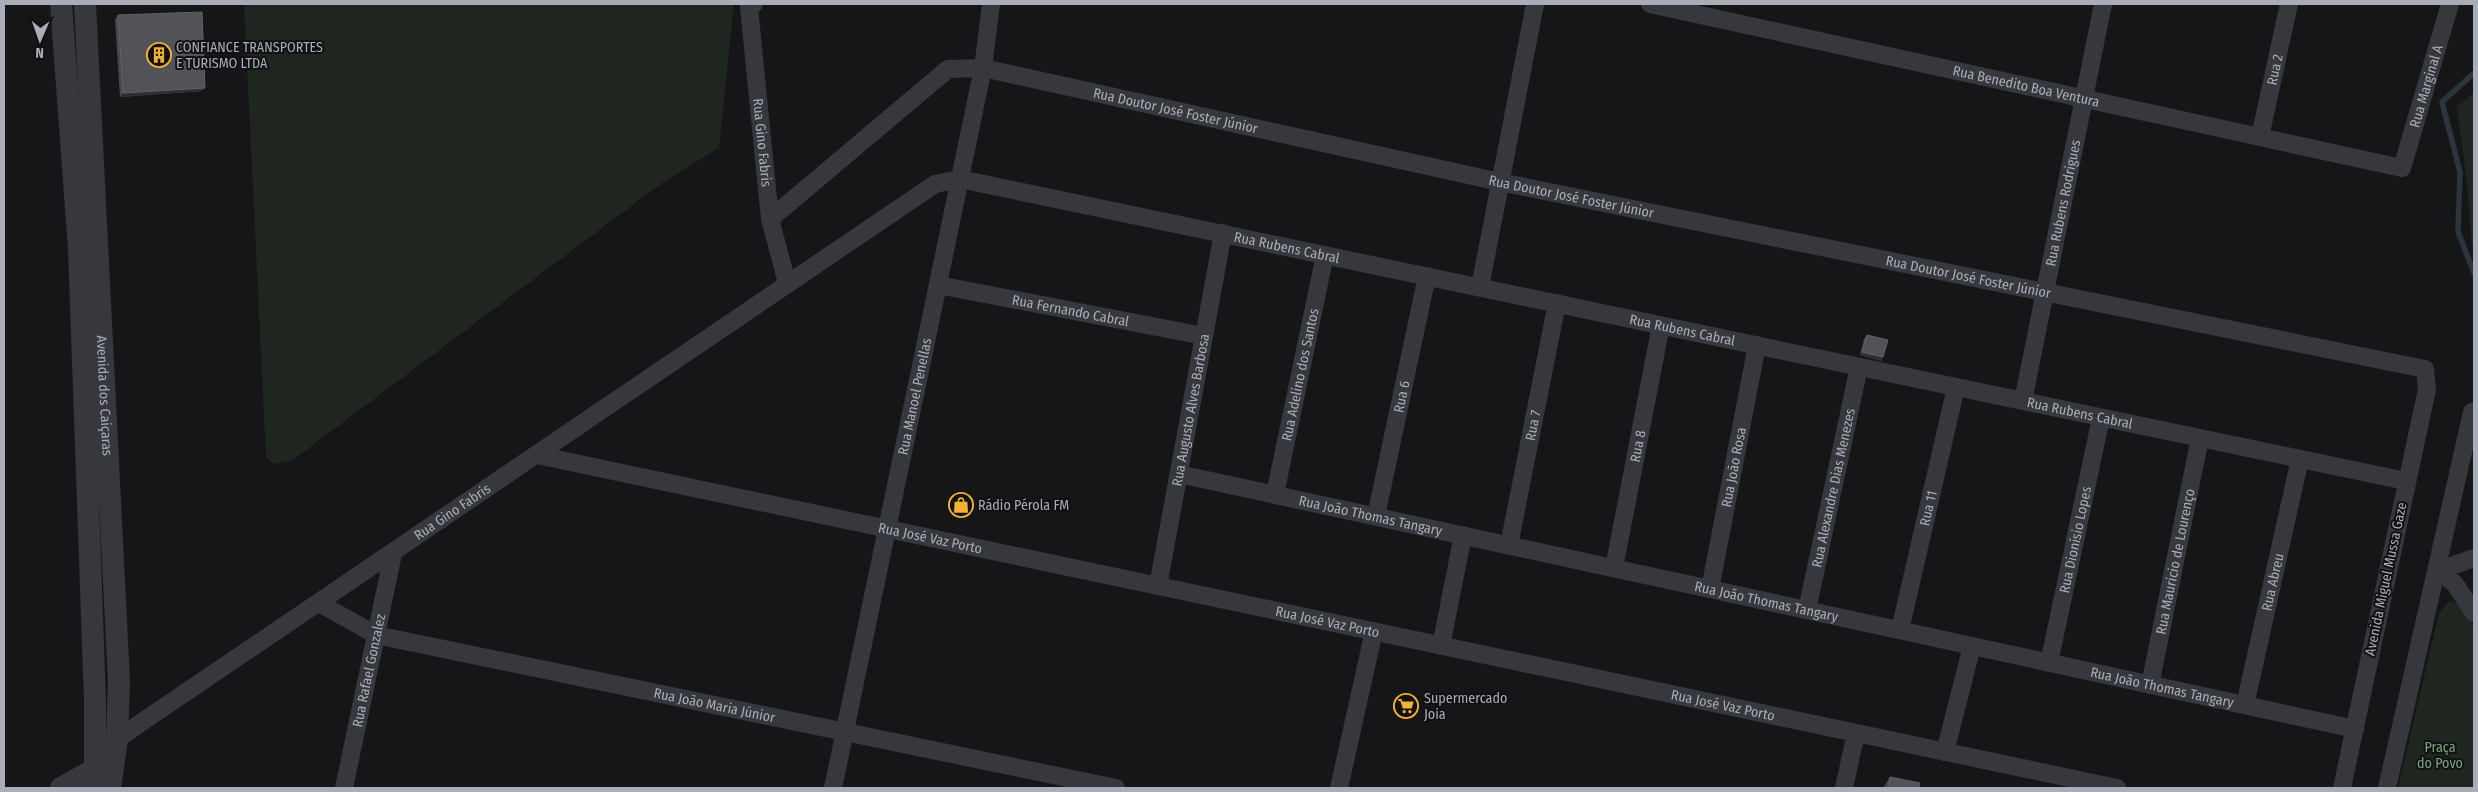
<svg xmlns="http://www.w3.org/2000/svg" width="2478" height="792" viewBox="0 0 2478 792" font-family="'Fira Sans Condensed',sans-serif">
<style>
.green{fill:#1e261f}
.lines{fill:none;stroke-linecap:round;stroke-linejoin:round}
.stream{stroke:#2c353c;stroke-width:5.5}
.minor{stroke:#37383d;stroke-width:18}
.tertiary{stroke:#37383d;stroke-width:22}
.wall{fill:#47494d}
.shaded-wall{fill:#2f3033}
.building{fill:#525359;stroke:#5f6168}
.labels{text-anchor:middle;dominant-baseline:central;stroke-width:4;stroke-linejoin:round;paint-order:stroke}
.poi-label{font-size:14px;fill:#a8adb8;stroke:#111113;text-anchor:start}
.street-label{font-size:14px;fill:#a8adb8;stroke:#111113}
.park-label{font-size:14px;fill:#7fa381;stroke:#111113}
</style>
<rect width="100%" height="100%" fill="#161618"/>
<path class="green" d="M244 4H734L719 148 662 183 293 460 273 464 266 457Z
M2474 92V249L2472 246 2467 184 2457 107Z
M2449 602 2460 603 2474 627V788H2398L2439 613Z"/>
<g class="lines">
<path class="stream" d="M2474 73 2442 102 2460 172 2458 232 2474 273"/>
<g class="minor">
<path id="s1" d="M754 4 749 7 770 219 787 283"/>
<path id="s2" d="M1650 4 2402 168 2450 4"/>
<path id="s3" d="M2260 137 2289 4"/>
<path id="s4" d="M770 219 948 69 983 68 1500 182 2425 369 2427 389 2342 788"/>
<path id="s5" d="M938 285 1204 336"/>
<path d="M1480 287 1535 4"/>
<path id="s6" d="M2023 401 2103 4"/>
<path id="s7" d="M537 455 2117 788"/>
<path id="s8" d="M1179 474 2355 729"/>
<path id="s9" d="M1275 494 1325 255"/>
<path id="s10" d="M1376 516 1427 276"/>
<path id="s11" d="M1509 545 1557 303"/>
<path id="s12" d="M1614 568 1661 325"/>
<path d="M2438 571 2455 584 2474 613"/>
<path d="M2438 571 2474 558"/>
<path id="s13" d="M1158 586 1223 233"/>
<path id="s14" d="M1710 589 1757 345"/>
<path id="s15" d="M319 603 376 635 1116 788"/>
<path id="s16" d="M1807 610 1859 367"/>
<path id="s17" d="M1900 630 1956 387"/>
<path d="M1441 646 1463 535"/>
<path id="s18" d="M2049 663 2101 418"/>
<path id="s19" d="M2150 685 2200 438"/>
<path id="s20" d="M2245 705 2300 459"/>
<path id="s21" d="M117 739 935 184 960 179 2406 481"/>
<path d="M1945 752 1972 646"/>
<path id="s22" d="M344 788 393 554"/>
<path id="s23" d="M833 788 983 68 991 4"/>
<path d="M1339 788 1374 631"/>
<path d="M1844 788 1856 733"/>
<path d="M2387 788 2472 412"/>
</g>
<g class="tertiary">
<path d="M61 4 79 249 95 701V769L92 788"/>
<path id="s24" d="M85 4 119 681 117 739 110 788"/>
<path d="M61 788 95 769"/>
</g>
</g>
<path class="wall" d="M118 15 202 91 120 97 115 19Z
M1867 335 1883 357 1881 361 1860 355 1864 339Z
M1890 777 1919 788H1883Z"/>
<path class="shaded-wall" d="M205 88 202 91 120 97 123 93Z
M1862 352 1883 357 1881 361 1860 355Z"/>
<path class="building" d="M202 12 205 88 123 93 118 15Z
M1867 335 1888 340 1883 357 1862 352Z
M1890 777 1920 783 1919 788H1888Z"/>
<defs>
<symbol id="building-ring" viewBox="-11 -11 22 22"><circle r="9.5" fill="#111113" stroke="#f2b134" stroke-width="1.5"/><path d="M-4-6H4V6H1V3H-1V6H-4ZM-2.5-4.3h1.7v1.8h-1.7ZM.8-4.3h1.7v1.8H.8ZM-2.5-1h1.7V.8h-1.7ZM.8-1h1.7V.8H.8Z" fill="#f2b134"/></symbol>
<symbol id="shop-ring" viewBox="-11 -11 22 22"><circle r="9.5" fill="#111113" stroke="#f2b134" stroke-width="1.5"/><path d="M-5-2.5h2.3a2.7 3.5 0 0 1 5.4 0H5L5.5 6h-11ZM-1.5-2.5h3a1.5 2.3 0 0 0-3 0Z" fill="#f2b134"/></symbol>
<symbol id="supermarket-ring" viewBox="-11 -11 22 22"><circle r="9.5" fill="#111113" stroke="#f2b134" stroke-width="1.5"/><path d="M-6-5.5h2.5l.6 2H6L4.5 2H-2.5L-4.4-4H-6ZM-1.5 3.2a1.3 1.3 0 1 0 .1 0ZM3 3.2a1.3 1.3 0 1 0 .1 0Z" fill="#f2b134"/></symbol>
</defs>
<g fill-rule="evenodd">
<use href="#building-ring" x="145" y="41" width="28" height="28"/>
<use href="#shop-ring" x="947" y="491" width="28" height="28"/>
<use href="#supermarket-ring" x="1392" y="692" width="28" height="28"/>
</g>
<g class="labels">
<g class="poi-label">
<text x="176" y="47">CONFIANCE TRANSPORTES<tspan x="176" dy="16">E TURISMO LTDA</tspan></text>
<text x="978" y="505">Rádio Pérola FM</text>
<text x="1424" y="698">Supermercado<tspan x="1424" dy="16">Joia</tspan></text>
</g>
<g class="street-label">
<text stroke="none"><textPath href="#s3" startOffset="69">Rua 2</textPath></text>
<text stroke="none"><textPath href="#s2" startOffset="385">Rua Benedito Boa Ventura</textPath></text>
<text stroke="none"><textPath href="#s2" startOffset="855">Rua Marginal A</textPath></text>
<text stroke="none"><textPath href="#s4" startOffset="465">Rua Doutor José Foster Júnior</textPath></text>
<text stroke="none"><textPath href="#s1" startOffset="142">Rua Gino Fabris</textPath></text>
<text stroke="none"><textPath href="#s4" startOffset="870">Rua Doutor José Foster Júnior</textPath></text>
<text stroke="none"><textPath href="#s6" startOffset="202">Rua Rubens Rodrigues</textPath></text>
<text stroke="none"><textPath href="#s21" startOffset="1348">Rua Rubens Cabral</textPath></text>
<text stroke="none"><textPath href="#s4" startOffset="1275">Rua Doutor José Foster Júnior</textPath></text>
<text stroke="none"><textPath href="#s5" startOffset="135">Rua Fernando Cabral</textPath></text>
<text stroke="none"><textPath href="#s21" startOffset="1752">Rua Rubens Cabral</textPath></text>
<text stroke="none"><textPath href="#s9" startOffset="122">Rua Adelino dos Santos</textPath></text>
<text stroke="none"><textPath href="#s24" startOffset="392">Avenida dos Caiçaras</textPath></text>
<text stroke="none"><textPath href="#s23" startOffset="400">Rua Manoel Penellas</textPath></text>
<text stroke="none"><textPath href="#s10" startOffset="122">Rua 6</textPath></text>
<text stroke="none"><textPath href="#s13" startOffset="179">Rua Augusto Alves Barbosa</textPath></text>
<text stroke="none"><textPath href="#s21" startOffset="2158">Rua Rubens Cabral</textPath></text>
<text stroke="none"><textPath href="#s11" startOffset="122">Rua 7</textPath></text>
<text stroke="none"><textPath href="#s12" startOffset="124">Rua 8</textPath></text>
<text stroke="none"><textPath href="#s14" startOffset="124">Rua João Rosa</textPath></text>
<text stroke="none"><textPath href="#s16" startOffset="125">Rua Alexandre Dias Menezes</textPath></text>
<text stroke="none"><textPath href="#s17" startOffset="125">Rua 11</textPath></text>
<text stroke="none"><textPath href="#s21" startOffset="405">Rua Gino Fabris</textPath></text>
<text stroke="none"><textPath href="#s8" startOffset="196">Rua João Thomas Tangary</textPath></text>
<text stroke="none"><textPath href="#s7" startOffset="402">Rua José Vaz Porto</textPath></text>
<text stroke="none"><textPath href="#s18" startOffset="126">Rua Dionísio Lopes</textPath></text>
<text stroke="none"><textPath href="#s19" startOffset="126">Rua Mauricio de Lourenço</textPath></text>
<text transform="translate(2386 579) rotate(-78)">Avenida Miguel Mussa Gaze</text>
<text stroke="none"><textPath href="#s20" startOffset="126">Rua Abreu</textPath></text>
<text stroke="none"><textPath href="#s8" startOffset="601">Rua João Thomas Tangary</textPath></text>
<text stroke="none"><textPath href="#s7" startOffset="808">Rua José Vaz Porto</textPath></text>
<text stroke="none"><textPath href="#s22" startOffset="120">Rua Rafael Gonzalez</textPath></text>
<text stroke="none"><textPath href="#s8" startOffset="1006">Rua João Thomas Tangary</textPath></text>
<text stroke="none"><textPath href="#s15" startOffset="411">Rua João Maria Júnior</textPath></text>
<text stroke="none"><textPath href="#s7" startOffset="1212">Rua José Vaz Porto</textPath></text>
</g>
<g class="park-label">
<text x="2440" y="747">Praça<tspan x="2440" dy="16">do Povo</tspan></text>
</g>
</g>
<rect width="2478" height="792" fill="none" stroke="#a8adb8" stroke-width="10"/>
<g transform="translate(40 40) rotate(182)" stroke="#111113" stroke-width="4" paint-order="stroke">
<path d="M0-4L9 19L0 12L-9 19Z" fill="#a8adb8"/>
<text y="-8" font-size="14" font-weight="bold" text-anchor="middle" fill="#a8adb8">N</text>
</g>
</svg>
